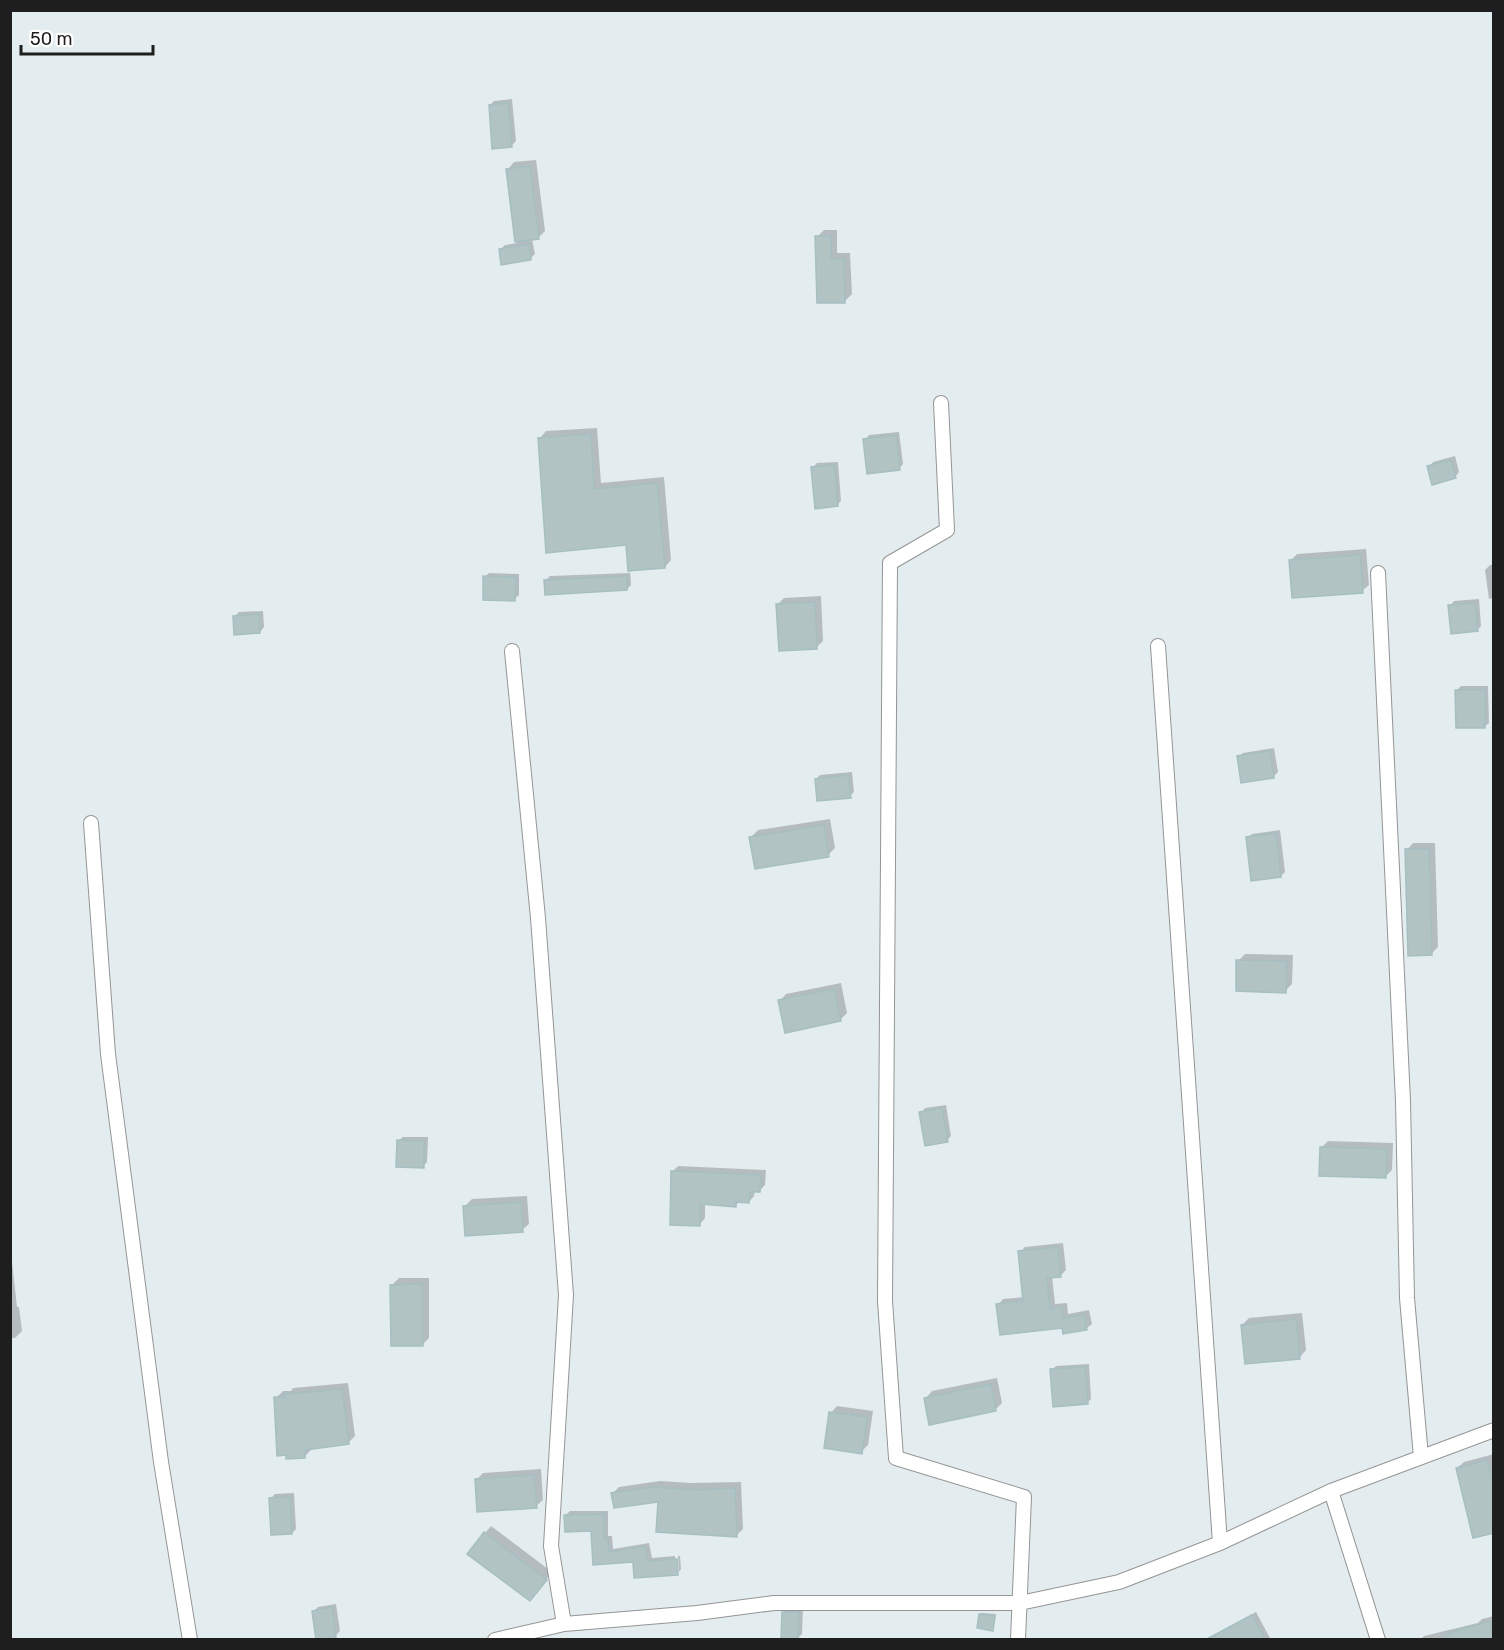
<svg xmlns="http://www.w3.org/2000/svg" width="1504" height="1650" viewBox="0 0 1504 1650" font-family="Rubik,sans-serif">
<style>
.shadow{fill:#0003}
.building{fill:#b2c3c4;stroke:#a5bfc2;stroke-width:1.5}
.lines{fill:none;stroke-linecap:round;stroke-linejoin:round}
.street-casing{stroke:#959595;stroke-width:16}
.street{stroke:#fff;stroke-width:14}
</style>
<rect width="100%" height="100%" fill="#e3ecef"/>
<path class="shadow" d="M512 99 516 141 511 146 490 105 494 101Z
M536 160 545 231 538 238 532 239 535 254 530 259 501 249 505 245 517 243 508 169 514 162Z
M824 230H837V253H850L852 294 845 301 817 237Z
M597 428 601 483 664 477 671 560 665 567 630 570 631 585 627 589 545 581 550 576 630 573 627 543 540 438 546 431Z
M899 432 903 464 899 469 865 440 869 435Z
M1455 456 1459 472 1455 477 1429 467 1433 462Z
M838 462 841 501 837 505 812 468 817 463Z
M1366 549 1369 585 1362 591 1291 560 1297 554Z
M1490 565H1494V598L1489 599 1485 570Z
M489 573 519 574V595L514 599 485 577Z
M821 596 823 641 816 648 778 604 784 598Z
M1479 599 1481 626 1477 630 1450 606 1454 601Z
M263 611 264 627 260 632 234 617 239 612Z
M1461 686H1488L1489 723 1484 727 1457 690Z
M1274 748 1278 772 1273 777 1238 757 1243 753Z
M852 772 854 792 850 796 816 779 820 775Z
M830 819 835 848 828 855 751 837 758 830Z
M1280 830 1285 872 1281 876 1247 838 1252 834Z
M1413 843H1435L1438 947 1431 954 1407 850Z
M1245 954 1293 955 1292 984 1285 991 1238 961Z
M841 983 847 1013 840 1020 780 1001 786 994Z
M946 1105 951 1136 947 1140 921 1113 925 1108Z
M403 1137H428L427 1162 423 1166 398 1141Z
M1328 1141 1393 1143 1392 1170 1385 1177 1322 1147Z
M678 1166 766 1170 765 1185 759 1191 755 1190 754 1196 749 1202 740 1201 736 1205 705 1203V1218L700 1224 672 1172Z
M527 1196 529 1224 522 1230 465 1206 472 1199Z
M1063 1243 1066 1270 1061 1275 1052 1276 1055 1304 1067 1303 1068 1314 1089 1310 1092 1324 1086 1329 1064 1327 998 1305 1003 1299 1025 1297 1020 1252 1025 1247Z
M12 1262 17 1307H19L22 1331 15 1338H10V1263Z
M399 1278H429V1338L423 1344 392 1285Z
M1302 1313 1306 1350 1300 1357 1242 1325 1249 1318Z
M1089 1364 1091 1399 1087 1403 1052 1370 1056 1366Z
M997 1378 1002 1403 995 1410 926 1398 932 1391Z
M348 1383 355 1436 348 1443 311 1447V1450L304 1457 276 1398 283 1391H291L293 1388Z
M837 1406 873 1411 868 1445 861 1452 831 1413Z
M1494 1454V1531L1457 1468 1464 1462Z
M541 1469 543 1500 536 1506 476 1480 483 1473Z
M660 1481 691 1483 741 1482 743 1529 737 1535 659 1500 613 1493 619 1487Z
M294 1493 296 1529 292 1533 270 1499 275 1494Z
M570 1511H608V1536H612L613 1549 649 1543 652 1558 675 1556 676 1572H678L677 1574 634 1560 595 1563 592 1530 566 1515Z
M491 1526 552 1572 530 1599 485 1533Z
M678 1556H680L681 1569 679 1572Z
M336 1604 340 1631 336 1635 314 1611 318 1607Z
M787 1608H803L802 1634 798 1638 783 1613Z
M1256 1612 1271 1640H1229L1224 1631 1228 1627Z
M982 1613 996 1614 993 1629 980 1614Z
M1494 1616V1640H1420L1424 1636 1478 1623 1482 1619Z"/>
<path class="building" d="M508 103 512 147 492 149 489 105Z
M530 166 539 239 515 242 506 169Z
M815 236H831V259H844L845 303H817Z
M529 244 531 260 501 265 499 249Z
M591 434 594 489 657 483 665 568 628 571 626 545 546 553 538 438Z
M896 435 900 470 867 474 863 439Z
M1451 460 1456 478 1432 485 1427 466Z
M834 465 838 506 815 509 811 467Z
M1360 555 1363 593 1292 598 1289 560Z
M483 576 516 577 515 601 483 600Z
M627 576V590L545 595 544 580Z
M815 602 817 649 779 651 776 604Z
M1475 603 1478 631 1451 634 1448 605Z
M259 614 260 633 234 635 233 616Z
M1455 690H1485V728H1456Z
M1270 751 1274 778 1241 783 1237 756Z
M848 775 851 798 817 801 815 779Z
M824 825 829 857 755 869 749 837Z
M1276 833 1281 877 1251 881 1246 837Z
M1405 849H1429L1432 955 1408 956Z
M1236 960 1287 961 1286 993 1236 991Z
M834 989 841 1021 785 1033 778 1000Z
M942 1108 948 1142 925 1146 919 1112Z
M397 1140 424 1141V1168L396 1167Z
M1320 1147 1387 1149 1386 1178 1319 1176Z
M671 1171 761 1175 760 1192H750L749 1203 736 1202V1207L700 1204V1226L670 1225Z
M521 1202 523 1232 465 1236 463 1206Z
M1058 1247 1061 1277 1047 1278 1050 1309 1062 1307 1063 1318 1084 1315 1087 1330 1063 1334 1062 1328 1000 1335 996 1304 1023 1301 1018 1251Z
M422 1284 423 1346H391L390 1285Z
M1296 1319 1300 1359 1245 1364 1241 1325Z
M1085 1367 1088 1404 1053 1407 1050 1369Z
M991 1384 996 1411 929 1425 924 1398Z
M342 1389 349 1444 305 1450V1458L286 1459V1455L277 1456 274 1397H285V1394Z
M829 1412 867 1417 862 1454 824 1448Z
M1487 1460 1494 1485V1533L1473 1538 1456 1468Z
M534 1475 537 1508 477 1512 475 1479Z
M652 1487 697 1490 735 1488 737 1537 656 1532 658 1502 614 1508 611 1493Z
M290 1497 292 1534 271 1535 269 1498Z
M604 1514V1539H608L609 1552 645 1546 648 1561 677 1559 678 1575 634 1578 633 1562 593 1565 591 1531 565 1532 564 1515Z
M484 1532 547 1580 530 1601 467 1554Z
M332 1607 336 1637 316 1640 312 1611Z
M782 1612H799L798 1640 781 1639Z
M979 1614 995 1616 993 1631 977 1628Z
M1252 1615 1265 1640H1205Z
M1489 1621 1493 1640H1447L1446 1634Z"/>
<g class="lines">
<defs>
<path id="street" d="M941 403 947 530 890 563 885 1301 896 1458 1024 1497 1018 1640
M1378 573 1403 1101 1407 1298 1421 1457
M1158 646 1220 1543
M512 651 538 918 566 1295 551 1546 564 1624
M91 823 108 1054 161 1462 190 1640
M1331 1491 1378 1640
M495 1640 564 1624 697 1613 774 1603H1020L1119 1582 1220 1543 1331 1491 1494 1430"/>
</defs>
<use href="#street" class="street-casing"/>
<use href="#street" class="street"/>
</g>
<rect width="1504" height="1650" fill="none" stroke="#1e1e1e" stroke-width="24"/>
<path d="M21 45v9h132v-9" fill="none" stroke="#1e1e1e" stroke-width="3"/>
<text x="30" y="45" font-size="18" fill="#1e1e1e" stroke="#ffffff" stroke-width="4.5" paint-order="stroke">50 m</text>
</svg>
